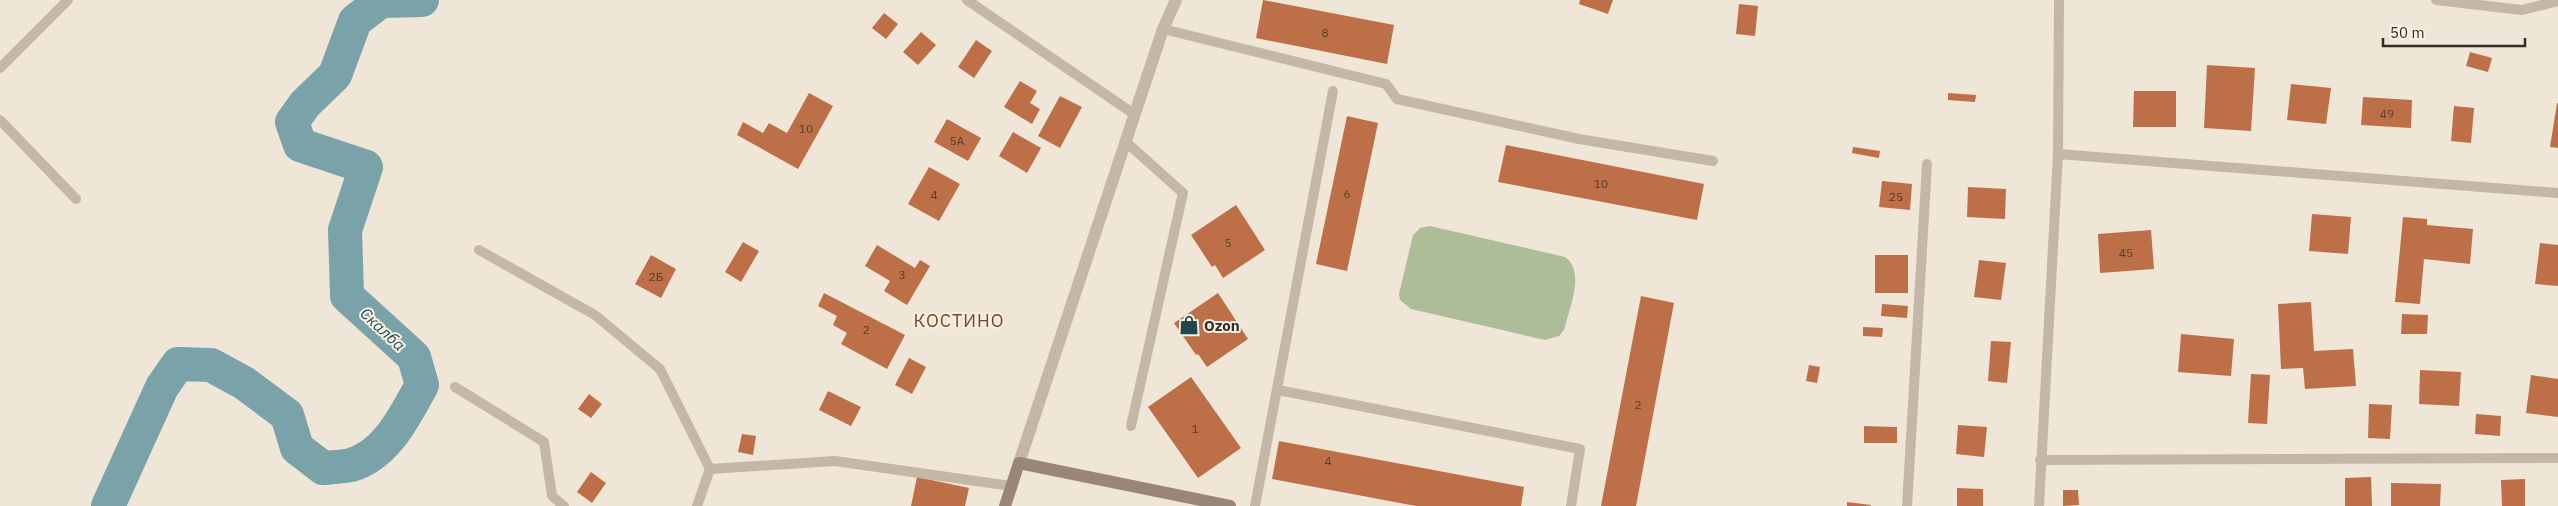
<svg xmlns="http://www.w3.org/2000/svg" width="2558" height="506" viewBox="0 0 2558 506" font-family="'IBM Plex Sans',sans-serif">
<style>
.green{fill:#adbc99}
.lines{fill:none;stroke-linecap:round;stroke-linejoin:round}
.river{stroke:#79a2a9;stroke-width:34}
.building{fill:#bd7047}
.lane{stroke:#c5b7a5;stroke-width:10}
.street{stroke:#c5b7a5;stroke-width:12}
.secondary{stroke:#998677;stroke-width:12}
.labels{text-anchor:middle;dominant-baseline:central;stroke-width:4;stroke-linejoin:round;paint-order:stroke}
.number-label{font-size:12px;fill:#553c2e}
.poi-label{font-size:15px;font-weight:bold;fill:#322b26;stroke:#f7f0e3;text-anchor:start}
.water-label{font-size:16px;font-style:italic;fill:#1f4850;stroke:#f7f0e3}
.quarter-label{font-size:18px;letter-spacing:1px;fill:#7b4225;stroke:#f7f0e3}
</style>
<rect width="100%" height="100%" fill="#efe6d8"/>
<path class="green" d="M1430 226 1565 257C1586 272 1569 309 1564 330L1559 336 1545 340 1411 309 1400 300 1399 294 1413 235 1420 228Z"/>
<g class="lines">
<path class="river" d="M108 506 162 387 178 364 211 365 244 383 287 415 297 448 323 468C332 467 342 467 351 465 387 455 405 415 422 385L414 357 347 296 345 230 366 167 300 145 292 122 305 104 335 75 355 21 381 1 422 0"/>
</g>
<path class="building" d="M1263 0 1394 25 1387 64 1256 38Z
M1580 0H1613L1608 14 1579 4Z
M1739 4 1758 6 1755 36 1736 34Z
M884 13 898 24 886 39 872 28Z
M921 32 936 45 918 65 903 52Z
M976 40 992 51 974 78 958 67Z
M2470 52 2492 58 2488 72 2466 66Z
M2207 65 2255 68 2251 131 2204 128Z
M1020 81 1037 91 1030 103 1040 109 1032 124 1004 107Z
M2291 84 2331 88 2326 124 2287 120Z
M2134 91H2176V127H2133Z
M809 93 833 106 798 169 737 135 743 122 763 133 769 123 787 133Z
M1948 93 1976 95 1975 102 1948 100Z
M1060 96 1082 107 1060 148 1038 136Z
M2363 97 2412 100 2411 128 2361 125Z
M2557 103H2558V148L2550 147Z
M2454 106 2474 108 2471 143 2451 141Z
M1347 116 1378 123 1347 271 1316 264Z
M947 119 981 138 968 161 934 142Z
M1013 132 1041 148 1027 173 999 156Z
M1506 145 1704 184 1697 220 1498 182Z
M1853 147 1880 151 1879 158 1852 153Z
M929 167 960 184 939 221 908 204Z
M1882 181 1912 184 1910 210 1879 207Z
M1968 187 2006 189 2005 219 1967 217Z
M1236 205 1265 250 1223 278 1215 265 1212 267 1191 235Z
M2312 214 2351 217 2348 254 2309 251Z
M2403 217 2427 219V225L2473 229 2470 264 2424 259 2420 304 2395 302Z
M2151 230 2154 269 2100 273 2098 234Z
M743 242 759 251 741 282 725 272Z
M2540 243 2558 245V286L2535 284Z
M877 245 915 268 920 260 930 266 907 305 884 291 890 281 865 266Z
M651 255 676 269 661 298 635 284Z
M1875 255H1908V293H1875Z
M1979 260 2006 263 2001 300 1974 297Z
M824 293 905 335 887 369 841 344 847 333 833 325 837 316 818 306Z
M1218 293 1248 339 1207 367 1198 354 1196 355 1174 323Z
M1641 296 1674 303 1636 506H1601Z
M2311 302 2314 351 2353 349 2356 386 2305 389 2303 368 2281 369 2278 304Z
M1882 304 1908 306 1907 318 1881 316Z
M2402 314 2428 315 2427 334H2401Z
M1863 327 1883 328 1882 337 1863 336Z
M2181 334 2234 339 2231 376 2178 372Z
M1991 341 2011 342 2007 383 1988 381Z
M909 358 926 367 912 394 895 385Z
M1809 365 1820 367 1817 383 1806 381Z
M2420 370 2461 372 2459 406 2419 404Z
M2251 374 2270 375 2267 424 2248 423Z
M2531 375 2558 379V417L2526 413Z
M1191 377 1241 448 1198 478 1148 407Z
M828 391 861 407 851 426 819 410Z
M589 394 602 404 591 418 578 409Z
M2369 404 2392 405 2390 439 2368 438Z
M2476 414 2501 416 2500 436 2475 434Z
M1958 425 1987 427 1984 457 1956 454Z
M1864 426 1897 427V443H1864Z
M742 434 756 436 753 455 738 452Z
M1279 441 1524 487 1521 506H1416L1272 479Z
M591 472 606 483 592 503 577 492Z
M917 477 969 488 965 506H911Z
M2371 477 2372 506H2345V478Z
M2525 479V506H2502L2501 480Z
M2391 483 2441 484 2440 506H2391Z
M1957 488 1983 489V506H1957Z
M2063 490H2078L2079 505 2063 506Z
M1847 502 1871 505V506H1847Z"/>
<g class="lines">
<path class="lane" d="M967 0 1134 114
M2436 0 2522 10 2558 1
M1163 29 1386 84 1397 99 1579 139 1713 161
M0 68 68 0
M0 120 76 199
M1126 142 1183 193 1131 426
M2058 154 2558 193
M479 250 595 315 660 369 710 469 835 461 1011 486
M455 387 544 442 552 496 564 506
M1278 390 1580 449 1571 506
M2040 460 2558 458
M697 506 710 469
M1255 506 1333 91
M1907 506 1927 164
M2039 506 2058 154 2059 0"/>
<path class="street" d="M1019 463 1163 29 1176 0"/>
<path class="secondary" d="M1005 506 1019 463 1230 506"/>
</g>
<defs>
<symbol id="shop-bare" viewBox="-9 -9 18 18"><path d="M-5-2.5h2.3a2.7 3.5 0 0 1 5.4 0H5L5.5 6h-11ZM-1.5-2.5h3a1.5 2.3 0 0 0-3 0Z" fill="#1f4850" stroke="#f7f0e3" stroke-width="2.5" paint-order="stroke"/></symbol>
</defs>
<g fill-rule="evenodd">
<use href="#shop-bare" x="1175" y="311" width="28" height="28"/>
</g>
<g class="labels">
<g class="number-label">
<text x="1325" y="32">8</text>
<text x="2387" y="113">49</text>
<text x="806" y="128">10</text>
<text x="957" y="140">5А</text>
<text x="1601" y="183">10</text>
<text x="1347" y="193">6</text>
<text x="934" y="194">4</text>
<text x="1896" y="196">25</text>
<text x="1228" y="242">5</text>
<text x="2126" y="252">45</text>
<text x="902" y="274">3</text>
<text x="656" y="276">2Б</text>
<text x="866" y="329">2</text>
<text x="1638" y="404">2</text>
<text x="1195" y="428">1</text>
<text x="1328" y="460">4</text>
</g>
<g class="poi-label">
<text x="1204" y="325">Ozon</text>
</g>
<g class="water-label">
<text transform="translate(383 329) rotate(43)">Скалба</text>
</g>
<g class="quarter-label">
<text x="959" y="320">КОСТИНО</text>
</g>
</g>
<path d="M2383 38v8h142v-8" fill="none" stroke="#322b26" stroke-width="2.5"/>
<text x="2390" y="38" font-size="15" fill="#322b26" stroke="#f7f0e3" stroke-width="4" paint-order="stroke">50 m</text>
</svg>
